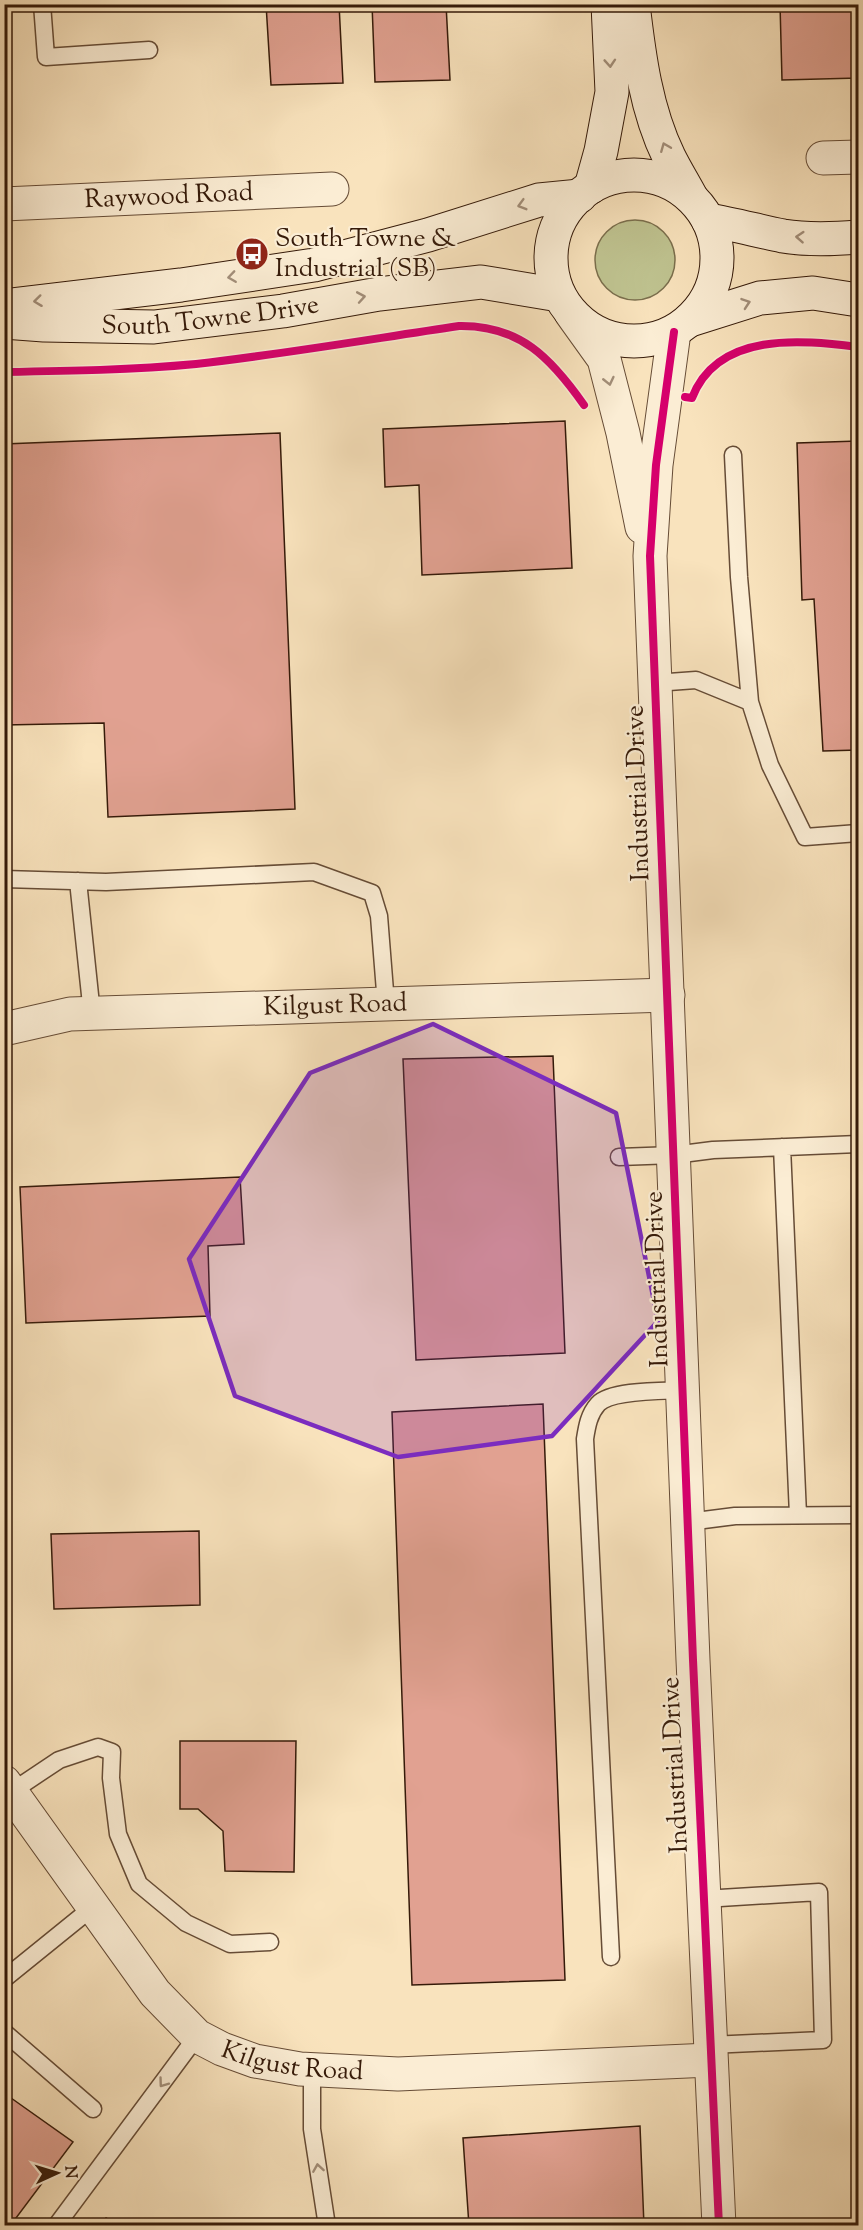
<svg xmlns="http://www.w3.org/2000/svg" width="863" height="2230" viewBox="0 0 863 2230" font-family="'Sorts Mill Goudy',serif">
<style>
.green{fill:#bfc390;stroke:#7a6e4c;stroke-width:1.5}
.building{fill:#e1a191;stroke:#351a09;stroke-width:1.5}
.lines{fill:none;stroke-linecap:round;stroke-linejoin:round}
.lane-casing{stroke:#664c36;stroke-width:19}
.street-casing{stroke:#664c36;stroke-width:35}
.secondary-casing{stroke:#351a09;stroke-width:35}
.lane{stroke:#fbedd4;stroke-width:16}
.street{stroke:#fbedd4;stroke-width:33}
.secondary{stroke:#fbedd4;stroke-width:33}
.cycleway-casing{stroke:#fbedd4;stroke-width:11}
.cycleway{stroke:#d6006c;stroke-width:8}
.oneway{stroke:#a28e79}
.marked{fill:#7b2cbf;fill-opacity:0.2;stroke:#7b2cbf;stroke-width:4.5;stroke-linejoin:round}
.labels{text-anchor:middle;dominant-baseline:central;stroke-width:4.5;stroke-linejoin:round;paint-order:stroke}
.street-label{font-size:26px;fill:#351a09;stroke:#fbedd4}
.poi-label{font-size:26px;fill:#351a09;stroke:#fbedd4;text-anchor:start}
</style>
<rect width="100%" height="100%" fill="#f9e3bd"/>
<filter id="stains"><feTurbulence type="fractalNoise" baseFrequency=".00333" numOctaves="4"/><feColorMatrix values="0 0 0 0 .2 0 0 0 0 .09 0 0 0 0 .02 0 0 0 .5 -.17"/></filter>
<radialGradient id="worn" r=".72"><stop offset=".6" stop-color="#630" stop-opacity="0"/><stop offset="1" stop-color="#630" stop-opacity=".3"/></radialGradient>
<path class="green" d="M595 260a40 40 0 1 1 80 0a40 40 0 1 1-80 0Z"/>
<path class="building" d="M266 4H339L343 83 271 85Z
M372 4H446L450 80 375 82Z
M780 4H858V78L782 80Z
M565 421 572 568 422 575 419 485 385 487 383 429Z
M280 433 295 809 108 817 104 723 4 725V444Z
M858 441V750L823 751 814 599 802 600 797 443Z
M553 1056 565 1353 416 1360 403 1059Z
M240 1177 244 1244 208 1246 210 1316 26 1323 20 1187Z
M858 1299V1358L856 1359 854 1300Z
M543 1404 565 1980 412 1985 392 1412Z
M199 1531 200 1605 54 1609 51 1534Z
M180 1741H296L294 1872 225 1871 223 1831 198 1809H180Z
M4 2093 73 2142 10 2226H4Z
M640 2126 644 2226H469L463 2138Z
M106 2218 120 2226H102Z"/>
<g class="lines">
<defs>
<path id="lane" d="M42 4 46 57 149 50
M733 455 739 577 750 702
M655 683 696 680 750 702 770 765 805 837 858 833
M4 879 106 882 314 872 372 893 379 916 386 1004
M78 881 92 1014
M782 1147 798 1515
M619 1157 674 1155 713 1150 858 1144
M688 1522 735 1516 858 1515
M11 1792 59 1760 98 1747 112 1752 111 1778 118 1834 139 1884 186 1923 230 1944 270 1942
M704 1899 819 1892 823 2040 710 2045
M611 1957 585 1439C587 1426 589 1414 598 1404 611 1390 663 1391 683 1390
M4 1979 93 1907
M4 2032 93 2109
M312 2070V2129L327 2226
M56 2226 197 2036"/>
<g id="street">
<path d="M823 158 858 157"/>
<path id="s1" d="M4 204 332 189"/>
<path d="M571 313 604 359 623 433 642 527"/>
<path d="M674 332 656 465 650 556 693 1660 719 2226"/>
<path id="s2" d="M4 1029 70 1014 668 995"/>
<path id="s3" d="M4 1782 155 1993 197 2036 222 2049 255 2061 300 2069 398 2074 710 2060"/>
</g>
<g id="secondary">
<path d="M633 4C639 56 646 110 669 157 676 171 684 184 691 197"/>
<circle cx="634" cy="258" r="83"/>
<path d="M591 187 601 151 612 92 608 4"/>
<path d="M708 220C733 224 758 231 783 236 807 240 834 239 858 237"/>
<path d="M4 306 181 285 314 265 428 235 539 200 580 196"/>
<path d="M690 320 760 298 813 293 858 300"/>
<path id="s4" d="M4 322 44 325 154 327 283 311 379 294 481 282 559 295"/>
</g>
</defs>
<use href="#lane" class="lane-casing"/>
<use href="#street" class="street-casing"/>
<use href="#secondary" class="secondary-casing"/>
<use href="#lane" class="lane"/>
<use href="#street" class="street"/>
<use href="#secondary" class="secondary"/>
<defs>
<path id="cycleway" d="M674 332 656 465 650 556 693 1660 719 2226
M4 372C69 371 132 370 196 364 284 354 371 339 459 326 520 325 551 358 584 405
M685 397 692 398C718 331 801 340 858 347"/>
</defs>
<use href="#cycleway" class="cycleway-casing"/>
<use href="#cycleway" class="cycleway"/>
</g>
<defs><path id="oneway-chevron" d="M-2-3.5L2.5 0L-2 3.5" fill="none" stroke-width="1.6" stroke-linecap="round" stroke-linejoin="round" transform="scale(1.5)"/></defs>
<g class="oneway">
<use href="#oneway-chevron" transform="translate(610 63) rotate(86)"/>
<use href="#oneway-chevron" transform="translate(665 147) rotate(-112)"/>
<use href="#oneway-chevron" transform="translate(522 205) rotate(164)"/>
<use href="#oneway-chevron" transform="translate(800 237) rotate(-176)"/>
<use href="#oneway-chevron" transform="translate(232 277) rotate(172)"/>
<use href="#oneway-chevron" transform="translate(361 297) rotate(-10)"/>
<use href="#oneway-chevron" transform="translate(38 301) rotate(173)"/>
<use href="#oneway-chevron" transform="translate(746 303) rotate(-19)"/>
<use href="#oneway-chevron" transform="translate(609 381) rotate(77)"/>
<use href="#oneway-chevron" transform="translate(163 2083) rotate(126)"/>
<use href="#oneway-chevron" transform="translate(318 2168) rotate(-99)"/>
</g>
<path class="marked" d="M433 1024 616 1113 658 1321 552 1436 398 1457 235 1396 189 1259 310 1073Z"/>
<defs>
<symbol id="bus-disc" viewBox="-11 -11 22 22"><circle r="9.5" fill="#8f2418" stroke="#fbedd4"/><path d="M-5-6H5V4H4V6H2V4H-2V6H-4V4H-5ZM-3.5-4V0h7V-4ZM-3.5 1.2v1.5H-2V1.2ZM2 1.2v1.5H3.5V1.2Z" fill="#fff"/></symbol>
</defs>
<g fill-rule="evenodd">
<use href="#bus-disc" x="233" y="235" width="38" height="38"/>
</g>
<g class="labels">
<g class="street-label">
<text stroke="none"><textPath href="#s1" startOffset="165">Raywood Road</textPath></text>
<text stroke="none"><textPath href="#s4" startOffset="207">South Towne Drive</textPath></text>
<text transform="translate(639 793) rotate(-92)">Industrial Drive</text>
<text stroke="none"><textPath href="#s2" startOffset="333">Kilgust Road</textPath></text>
<text transform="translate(658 1279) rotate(-92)">Industrial Drive</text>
<text transform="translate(676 1765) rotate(-93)">Industrial Drive</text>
<text stroke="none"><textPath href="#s3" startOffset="420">Kilgust Road</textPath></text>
</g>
<g class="poi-label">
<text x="275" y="239">South Towne &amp;<tspan x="275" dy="30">Industrial (SB)</tspan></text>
</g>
</g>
<rect width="863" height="2230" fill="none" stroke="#f9e3bd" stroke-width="24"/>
<rect x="6" y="6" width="851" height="2218" fill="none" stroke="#351a09" stroke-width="3"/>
<rect x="12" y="12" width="839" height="2206" fill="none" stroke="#351a09" stroke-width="1.5"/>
<g transform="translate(57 2173) rotate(86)" stroke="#fbedd4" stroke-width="4.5" paint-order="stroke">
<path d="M0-4.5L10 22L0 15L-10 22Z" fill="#351a09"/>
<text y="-9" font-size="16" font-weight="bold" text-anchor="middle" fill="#351a09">N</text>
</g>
<rect width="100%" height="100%" filter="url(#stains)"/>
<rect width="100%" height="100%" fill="url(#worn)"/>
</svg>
